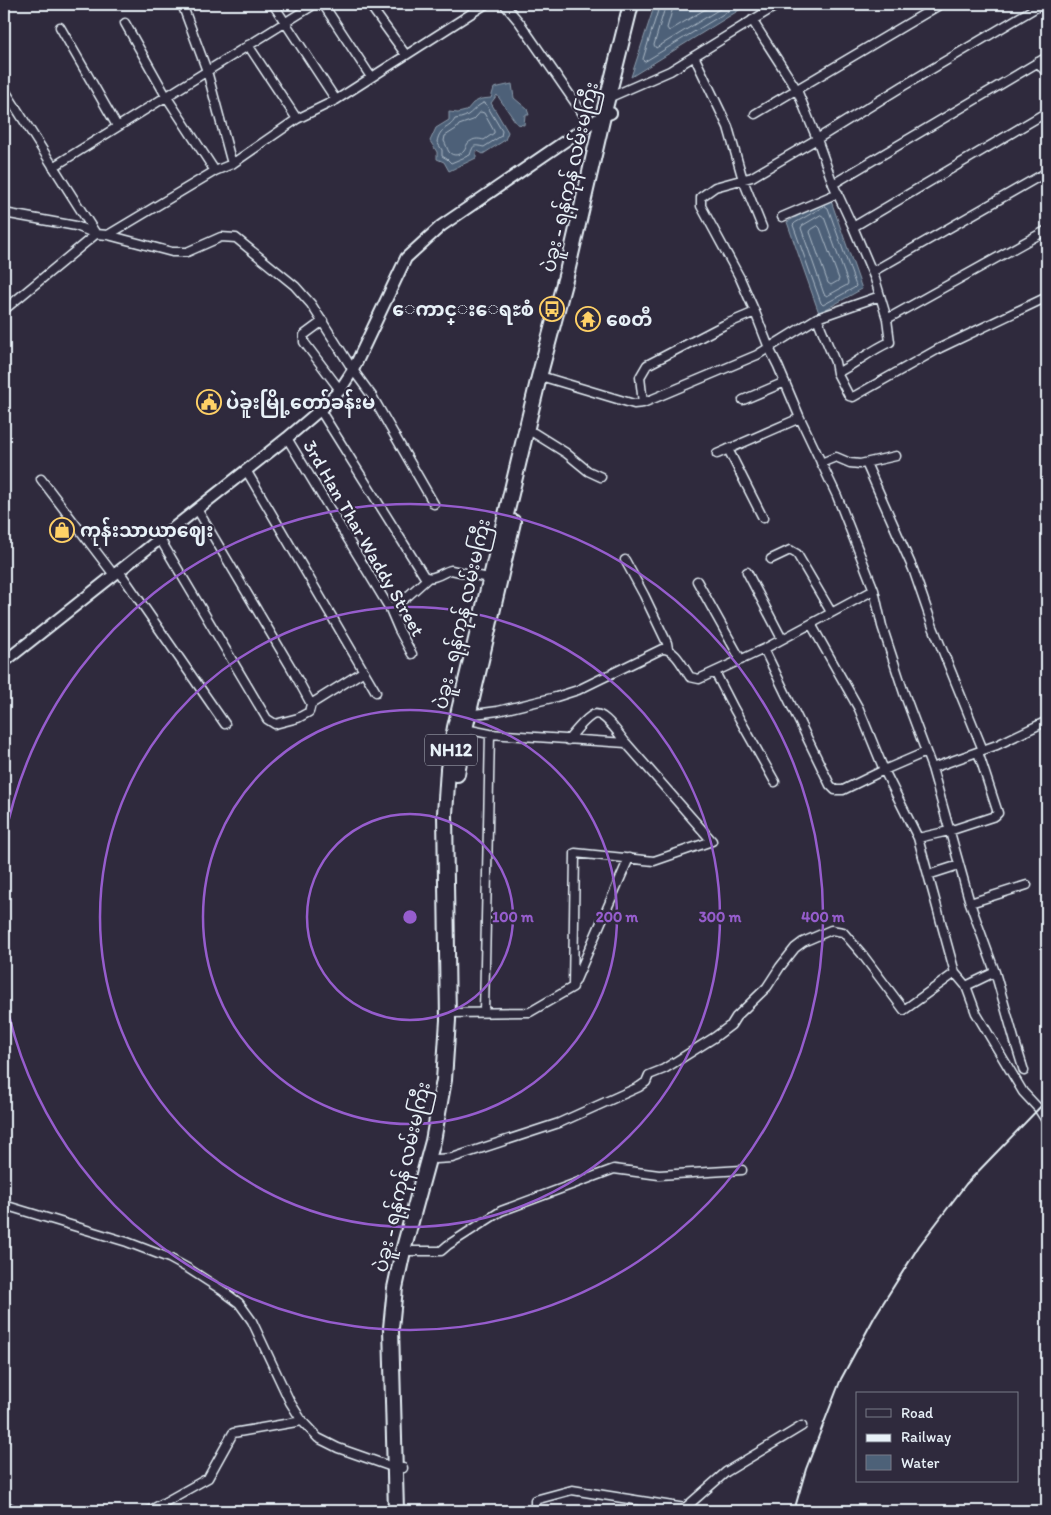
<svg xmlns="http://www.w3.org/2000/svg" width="1051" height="1515" viewBox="0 0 1051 1515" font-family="Itim,'Noto Sans Myanmar',sans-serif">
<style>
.water{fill:#4d6178;stroke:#8b9bab}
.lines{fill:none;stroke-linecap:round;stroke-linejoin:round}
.shore{stroke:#aab7c5;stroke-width:1}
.street-casing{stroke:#e8f1f8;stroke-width:11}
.secondary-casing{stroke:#e8f1f8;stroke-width:14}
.highway-casing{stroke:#e8f1f8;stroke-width:18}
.street{stroke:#2f2a3d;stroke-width:8}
.secondary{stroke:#2f2a3d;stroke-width:10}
.highway{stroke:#2f2a3d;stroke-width:14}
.rail{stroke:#e8f1f8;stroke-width:2}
.ring{fill:none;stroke:#965dcd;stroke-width:2.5}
.labels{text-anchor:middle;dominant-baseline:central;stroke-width:4.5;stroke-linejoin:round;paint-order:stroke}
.shield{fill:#2f2a3d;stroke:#b0b5c0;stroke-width:1}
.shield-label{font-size:18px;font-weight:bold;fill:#e8f1f8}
.street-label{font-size:19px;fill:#e8f1f8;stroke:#2f2a3d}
.poi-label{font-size:19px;font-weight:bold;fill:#e8f1f8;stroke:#2f2a3d;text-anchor:start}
.centre{fill:#965dcd;stroke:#2f2a3d;stroke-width:2.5}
.ring-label{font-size:15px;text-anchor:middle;font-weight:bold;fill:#965dcd;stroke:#2f2a3d;stroke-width:4.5;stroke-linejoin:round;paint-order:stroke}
</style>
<rect width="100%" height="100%" fill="#2f2a3d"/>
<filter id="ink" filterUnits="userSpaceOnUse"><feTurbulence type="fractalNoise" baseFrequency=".02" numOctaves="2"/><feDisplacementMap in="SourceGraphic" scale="10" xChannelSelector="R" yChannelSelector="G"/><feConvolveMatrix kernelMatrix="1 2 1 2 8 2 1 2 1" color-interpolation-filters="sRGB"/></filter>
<g filter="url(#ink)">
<path class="water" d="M655 4H749L631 77Z
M512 84 514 98 527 109 529 115H525L524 125 517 124 497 95 491 103 508 132 505 140 483 154 476 150V158L449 171 444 162 437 159V152L430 141 436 128 449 120V112L458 113 466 111 473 103 481 99 491 98 494 88Z
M830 198 862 289 819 313 787 222Z"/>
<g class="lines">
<path class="shore" d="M660 4 643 59 644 62 740 4
M666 4 654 45 656 48 728 4
M674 4 667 28 669 31 714 4
M483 103 486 104 502 131 501 136 484 147C473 145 474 144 470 155L451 163 447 159 442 156V150L437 142C440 126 449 130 455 119 472 117 470 110 483 103Z
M481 112 484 113 494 131V133L484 140C480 139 475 138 471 141 466 143 467 147 464 151 461 155 453 157 449 152 447 149 446 144 444 141L445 136 456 129 459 125 473 120Z
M825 206 828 208 856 286 854 288 823 305 821 303 793 225 795 223Z
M821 215 824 217 848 283 847 285 827 296 824 294 801 228 802 226Z
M818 226 820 228 839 279 838 281 831 285 828 283 810 232 811 230Z"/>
<defs>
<path id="street" d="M182 4 207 71 232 164
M273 4 336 100
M323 4 371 77
M369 4 406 55
M504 4 520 23 590 124
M752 20 797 90 817 139 833 184 853 227 875 279 887 319 1047 230
M125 23 166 96 215 171
M60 27 117 126
M248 45 297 119
M694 56 728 127 743 180 762 227
M1038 62 1047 74
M4 89 96 234 4 310
M608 98 670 71 779 4
M755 114 941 4
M53 167 315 4
M833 184 1047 57
M4 213 76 226 96 234 108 235 172 252H187L221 237 236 238 295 286 311 304 353 370 372 396 434 504
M782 217 838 193
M853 227 1047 112
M108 235 215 171 232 164 297 119 336 100 486 4
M872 272 1047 172
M817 318 835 362 837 373C857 363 871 350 890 342L887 319
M323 321 304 335V342L340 390
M837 373 849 396 853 397 940 348 1047 297
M547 378 634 404 643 403 757 355 817 318 880 296
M743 400 785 382
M643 403 640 377 647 365 724 325 755 312
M320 410 424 576C433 581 442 572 451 570L493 579
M534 433 566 453 588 471 601 477
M287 438 390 609 399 630 412 654
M728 449 763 518
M717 454 800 418
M821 463 836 457 850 463 860 464 896 456
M866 463 913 569 933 627 983 750
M246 470 376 692
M41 479 114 575
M160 539 267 719 275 724 298 718 309 712 311 704 292 669 197 509
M771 559 790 550 797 554 831 612
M625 560 644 595 667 643 668 649
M119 571 225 724
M747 572 782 639
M697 581 741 660
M390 609 409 595 428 578
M811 624 859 709 884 770 918 838 955 973 966 986 976 1013 1023 1092 1038 1108 1047 1122
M764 649 830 785 835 790H843L884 770 926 752
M715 672 734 709 775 782
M311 704 364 671
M467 715 498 711 556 697 578 690 662 649C675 648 683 667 690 677L699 679 764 649 874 590
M568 740C575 732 582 722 591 716 602 707 619 735 626 743
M932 768 997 745 1047 721
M918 838 949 831 995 816 998 813 978 752
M928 875 959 865
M970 903 1027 885
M575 982 629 858
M966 986 995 972
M484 1012 490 734
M448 1013 530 1012 573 987 575 853 654 861 712 841 626 743 490 734 465 729
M1024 1071 1015 1042 995 972 970 903 932 768 904 693 882 626 874 590 837 496 800 418 778 366 769 348 755 312 740 278 701 206V197L715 187 752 177 817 139 903 86 1042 4
M436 1159 452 1158 559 1123 639 1087 646 1082 649 1075 664 1069 715 1037 731 1025 736 1017 767 987 780 967 795 948 803 942 831 930 843 932 862 954 904 1010 955 973
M4 1205 127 1242 169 1258 189 1269 223 1291 239 1303 252 1321 290 1402 302 1421 318 1438 338 1448 395 1468H403
M403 1251H441L448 1245 501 1211 614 1169 659 1175 742 1170
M4 1505 16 1511
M149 1511 208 1478 233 1433 302 1421
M535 1511V1500L572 1490 685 1508 726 1472 802 1426"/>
<path id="secondary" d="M4 662 287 438 320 410 340 390 353 370 406 258 441 226 590 124 603 116 611 113"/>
<path id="highway" d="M457 774 465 729 513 522
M396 1511 391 1328 395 1288 403 1251 433 1141 444 1080 448 1020 445 814 448 769 455 727 539 377 567 272 603 116 631 4"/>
</defs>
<use href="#street" class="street-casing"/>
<use href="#secondary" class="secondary-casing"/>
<use href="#highway" class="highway-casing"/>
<use href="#street" class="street"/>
<use href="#secondary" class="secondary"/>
<use href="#highway" class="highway"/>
<path class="rail" d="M794 1511 806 1469 841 1379 875 1316 919 1246 966 1184 1047 1100"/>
</g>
</g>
<g class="ring">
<circle cx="410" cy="917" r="103"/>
<circle cx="410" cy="917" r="207"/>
<circle cx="410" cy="917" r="310"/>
<path d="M4 842A413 413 0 1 1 4 992"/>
</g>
<defs>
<symbol id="bus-ring" viewBox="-11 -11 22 22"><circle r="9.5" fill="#2f2a3d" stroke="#ffd166" stroke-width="1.5"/><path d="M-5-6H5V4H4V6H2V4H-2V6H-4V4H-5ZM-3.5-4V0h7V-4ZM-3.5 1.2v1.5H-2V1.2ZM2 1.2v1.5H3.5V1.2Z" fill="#ffd166"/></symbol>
<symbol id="temple-ring" viewBox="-11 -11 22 22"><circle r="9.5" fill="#2f2a3d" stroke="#ffd166" stroke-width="1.5"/><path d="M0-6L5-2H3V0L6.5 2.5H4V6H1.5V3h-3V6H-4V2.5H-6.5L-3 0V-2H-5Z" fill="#ffd166"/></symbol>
<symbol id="civic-ring" viewBox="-11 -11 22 22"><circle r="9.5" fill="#2f2a3d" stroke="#ffd166" stroke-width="1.5"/><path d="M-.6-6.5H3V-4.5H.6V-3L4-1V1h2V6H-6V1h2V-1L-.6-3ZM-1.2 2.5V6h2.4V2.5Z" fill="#ffd166"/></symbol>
<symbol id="shop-ring" viewBox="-11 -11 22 22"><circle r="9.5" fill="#2f2a3d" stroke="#ffd166" stroke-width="1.5"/><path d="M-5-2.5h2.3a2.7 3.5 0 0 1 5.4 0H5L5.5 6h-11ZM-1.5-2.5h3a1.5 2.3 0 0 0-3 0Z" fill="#ffd166"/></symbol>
</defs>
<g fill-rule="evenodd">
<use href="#bus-ring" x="538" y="295" width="28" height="28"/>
<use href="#temple-ring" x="574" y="305" width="28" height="28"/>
<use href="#civic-ring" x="195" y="388" width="28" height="28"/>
<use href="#shop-ring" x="48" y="516" width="28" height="28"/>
</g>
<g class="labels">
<rect class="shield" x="425" y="734.5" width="52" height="31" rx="4"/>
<g class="shield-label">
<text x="451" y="750">NH12</text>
</g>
<g class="street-label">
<text transform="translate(570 177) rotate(-77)">ပဲခူး - ရန်ကုန် လမ်းမကြီး</text>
<text transform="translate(364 538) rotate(60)">3rd Han Thar Waddy Street</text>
<text transform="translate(462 614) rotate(-77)">ပဲခူး - ရန်ကုန် လမ်းမကြီး</text>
<text transform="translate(402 1177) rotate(-77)">ပဲခူး - ရန်ကုန် လမ်းမကြီး</text>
</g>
<g class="poi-label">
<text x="534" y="309" text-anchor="end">ေကာင္းေရႊစံ</text>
<text x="606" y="319">စေတီ</text>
<text x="226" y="402">ပဲခူးမြို့တော်ခန်းမ</text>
<text x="80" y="530">ကုန်းသာယာဈေး</text>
</g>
</g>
<circle cx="410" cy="917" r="8" class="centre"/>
<g class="ring-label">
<text x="513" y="922">100 m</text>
<text x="617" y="922">200 m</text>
<text x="720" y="922">300 m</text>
<text x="823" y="922">400 m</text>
</g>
<rect width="1051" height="1515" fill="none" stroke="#2f2a3d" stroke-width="20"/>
<rect x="10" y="10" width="1031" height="1495" fill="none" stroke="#e8f1f8" stroke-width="2" filter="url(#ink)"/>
<rect x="856" y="1392" width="162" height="90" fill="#2f2a3d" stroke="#797a88"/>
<rect x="866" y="1409" width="25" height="8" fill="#2f2a3d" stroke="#797a88"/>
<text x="901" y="1418" font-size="15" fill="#e8f1f8">Road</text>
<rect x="866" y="1434" width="25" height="8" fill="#e8f1f8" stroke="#797a88"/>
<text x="901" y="1442" font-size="15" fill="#e8f1f8">Railway</text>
<rect x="866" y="1455" width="25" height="15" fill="#4d6178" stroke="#797a88"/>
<text x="901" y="1468" font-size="15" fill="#e8f1f8">Water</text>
</svg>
